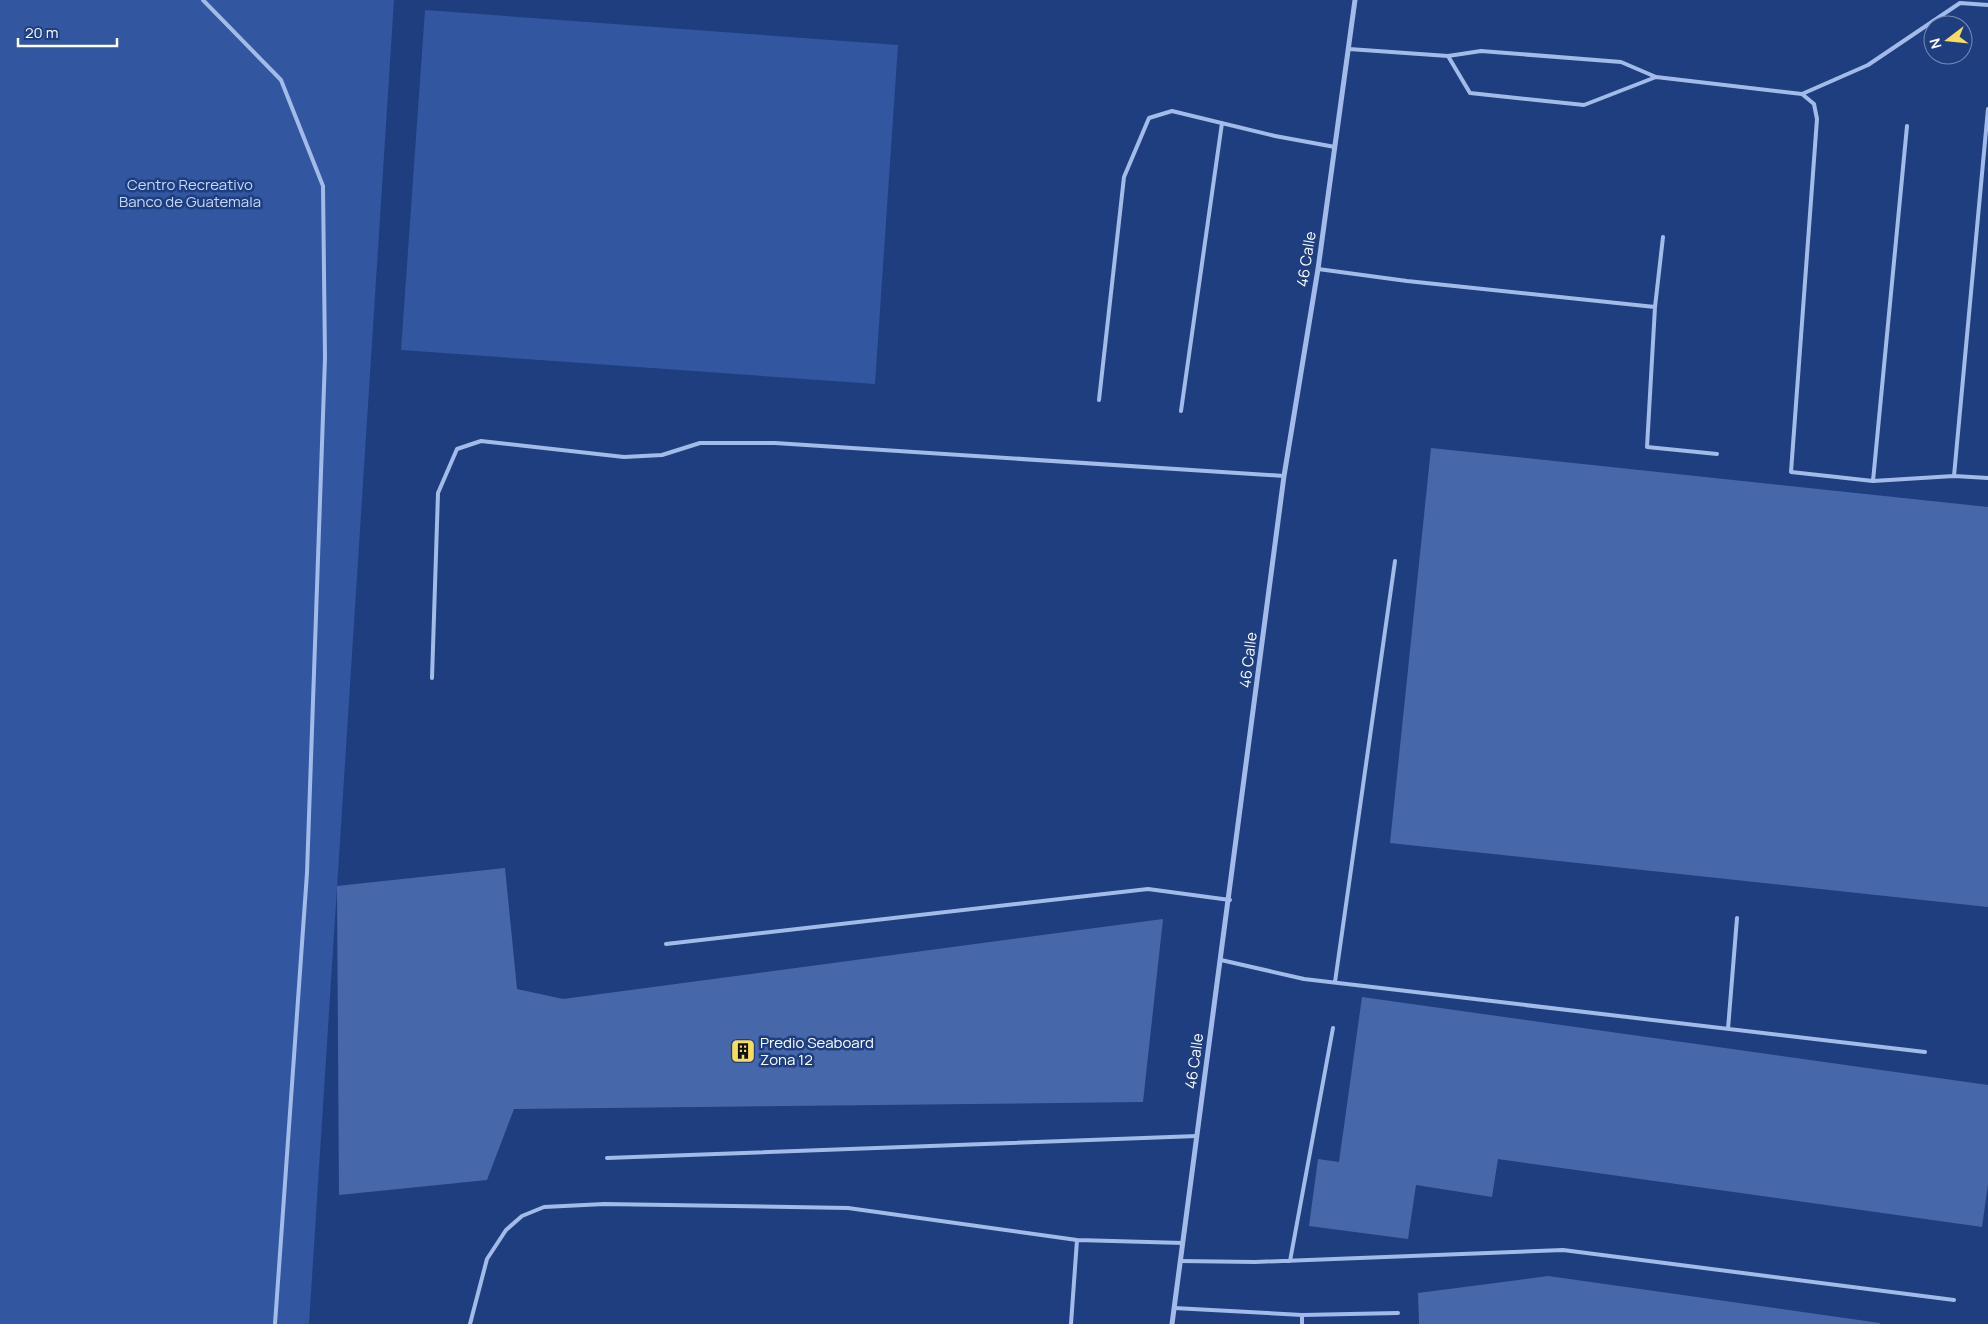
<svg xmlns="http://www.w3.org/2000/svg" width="1988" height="1324" viewBox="0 0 1988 1324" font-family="Manrope,sans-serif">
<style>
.green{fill:#32569f}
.building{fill:#4668aa}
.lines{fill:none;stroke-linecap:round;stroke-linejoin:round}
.lane{stroke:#a3bbe9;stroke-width:4}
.street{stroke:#a3bbe9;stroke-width:5}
.labels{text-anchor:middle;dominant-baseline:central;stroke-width:5;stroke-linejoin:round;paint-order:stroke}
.park-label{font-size:15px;fill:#c7d7f6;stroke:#1e3e80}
.street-label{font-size:15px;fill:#fff;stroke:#1e3e80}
.poi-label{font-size:15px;fill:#fff;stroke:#1e3e80;text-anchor:start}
</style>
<rect width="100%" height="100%" fill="#1e3e80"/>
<path class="green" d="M0 0H394L309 1324H0Z
M425 10 898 45 875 384 401 350Z"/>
<path class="building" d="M1431 448 1988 507V907L1390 843Z
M505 868 517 989 563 999 1163 919 1143 1102 514 1109 487 1180 339 1195 337 886Z
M1362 997 1988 1085V1184L1982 1227 1498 1159 1492 1197 1416 1185 1408 1239 1309 1226 1318 1159 1339 1162Z
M1548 1276 1880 1323V1324H1419L1418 1293Z"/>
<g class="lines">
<path class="lane" d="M203 0 281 80 323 186 325 358 307 873 275 1324
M1349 49 1448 56 1481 51 1621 62 1656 77 1802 94 1814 104 1817 119 1791 472 1873 481 1907 126
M1448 56 1470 93 1584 105 1656 77
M1802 94 1868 65 1960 3 1988 5
M1988 109 1954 476 1988 478
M1663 237 1655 307 1647 447 1717 454
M1318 269 1407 281 1655 307
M1099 400 1124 177 1149 118 1172 111 1275 136 1335 147
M1181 411 1222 123
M1873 481 1954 476
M432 678 438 493 457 449 481 441 624 457 662 455 700 443H775L1284 476
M666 944 1148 889 1230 900
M1221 960 1304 979 1925 1052
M1335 982 1395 561
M1728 1029 1737 918
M607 1158 1197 1136
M1077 1240 1183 1243
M1180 1261 1255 1262 1563 1250 1954 1300
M1290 1261 1333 1028
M1174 1308 1302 1315V1324
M1302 1315 1398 1313
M470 1324 487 1259 506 1230 522 1216 544 1207 604 1204 848 1208 1077 1240 1071 1324"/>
<path class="street" d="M1172 1324 1284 476 1318 269 1355 0"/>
</g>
<defs>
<symbol id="building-square" viewBox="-11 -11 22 22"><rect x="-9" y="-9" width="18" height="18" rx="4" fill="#f7dc62" stroke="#1e3e80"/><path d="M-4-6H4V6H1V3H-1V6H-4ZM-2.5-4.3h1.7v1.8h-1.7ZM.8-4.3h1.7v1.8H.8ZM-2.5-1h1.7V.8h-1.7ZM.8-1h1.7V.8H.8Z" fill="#111"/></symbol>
</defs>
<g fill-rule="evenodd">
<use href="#building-square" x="729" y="1037" width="28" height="28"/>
</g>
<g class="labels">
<g class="park-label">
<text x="190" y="184">Centro Recreativo<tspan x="190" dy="17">Banco de Guatemala</tspan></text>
</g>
<g class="street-label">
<text transform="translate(1306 259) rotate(-81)">46 Calle</text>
<text transform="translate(1248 660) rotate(-83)">46 Calle</text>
<text transform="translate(1194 1061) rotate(-82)">46 Calle</text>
</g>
<g class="poi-label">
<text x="760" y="1042">Predio Seaboard<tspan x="760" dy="17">Zona 12</tspan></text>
</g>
</g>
<g transform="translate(1948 40) rotate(254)"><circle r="24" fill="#1e3e80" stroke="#788bb3"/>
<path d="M0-4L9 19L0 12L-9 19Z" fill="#f7dc62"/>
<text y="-8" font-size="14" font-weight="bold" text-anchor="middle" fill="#ffffff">N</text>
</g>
<path d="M18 38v8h99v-8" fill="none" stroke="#ffffff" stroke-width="2.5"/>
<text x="25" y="38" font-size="15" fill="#ffffff" stroke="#1e3e80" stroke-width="4" paint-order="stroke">20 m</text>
</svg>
